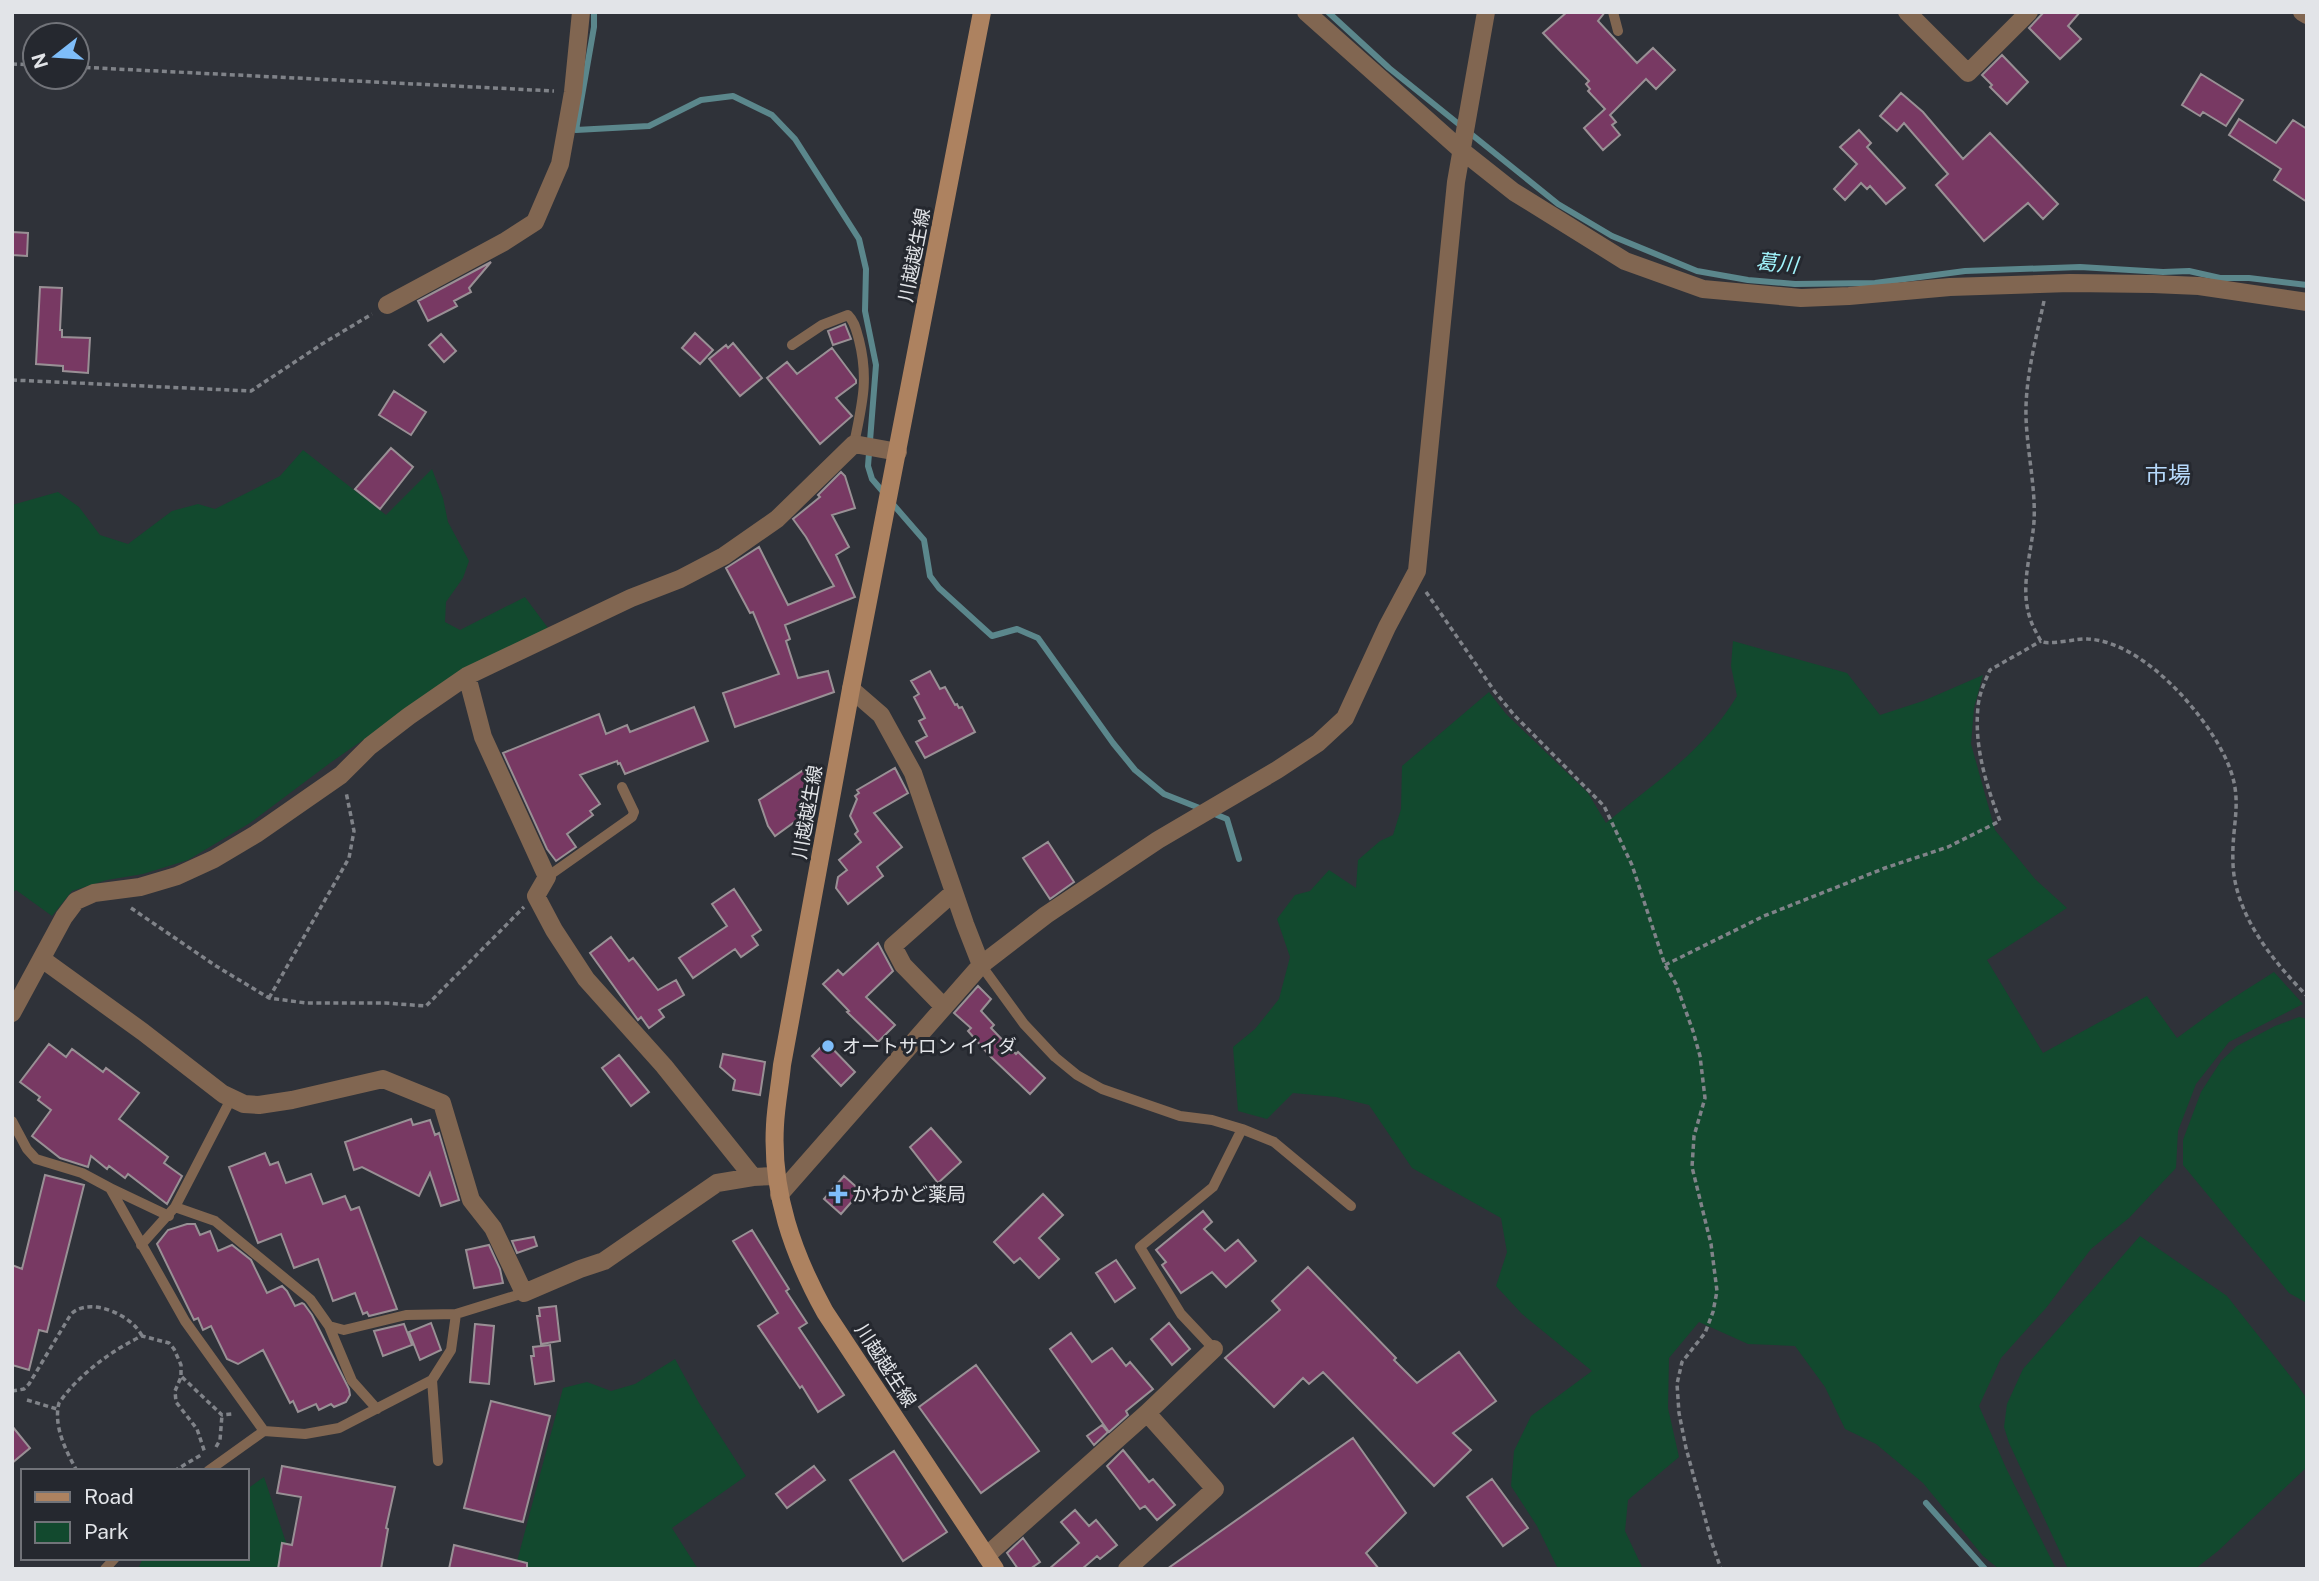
<svg xmlns="http://www.w3.org/2000/svg" width="2319" height="1581" viewBox="0 0 2319 1581" font-family="'Public Sans','Noto Sans JP',sans-serif">
<style>
.green{fill:#12492e}
.lines{fill:none;stroke-linecap:round;stroke-linejoin:round}
.stream{stroke:#5b878c;stroke-width:6}
.building{fill:#783963;stroke:#999095;stroke-width:2}
.path{stroke:#808389;stroke-width:3.5;stroke-dasharray:5 3.5;stroke-linecap:butt}
.lane{stroke:#816651;stroke-width:10}
.street{stroke:#816651;stroke-width:18}
.secondary{stroke:#ad8260;stroke-width:18}
.poi-dot{fill:#7ebdf9;stroke:#25282f;stroke-width:2.5}
.labels{text-anchor:middle;dominant-baseline:central;stroke-width:6;stroke-linejoin:round;paint-order:stroke}
.street-label{font-size:19px;fill:#e2e4e8;stroke:#25282f}
.poi-label{font-size:19px;fill:#e2e4e8;stroke:#25282f;text-anchor:start}
.water-label{font-size:21px;font-style:italic;fill:#a2f5fd;stroke:#25282f}
.quarter-label{font-size:23px;fill:#b6d9fb;stroke:#25282f}
</style>
<rect width="100%" height="100%" fill="#2f3239"/>
<path class="green" d="M303 450 386 515 432 469 443 498 448 522 469 561 463 578 446 602 445 622 460 630 525 597 548 628 462 671 330 763 250 823 188 860 143 874 107 880 72 891 52 916 16 890 12 893V505L58 492 79 507 100 535 128 544 172 511 198 504 215 509 280 476Z
M1733 641 1847 673 1880 715 1923 701 1983 675 1974 708 1971 744 1995 830 2035 879 2067 908 1987 960 2043 1053 2147 996 2177 1038 2222 1005 2274 972 2303 1004 2229 1042 2196 1084 2178 1131 2176 1168 2129 1218 2091 1249 2046 1308 2001 1358 1979 1406 2006 1468 2056 1569H1999L1983 1556 1923 1483 1876 1444 1845 1429 1825 1387 1795 1346 1748 1344 1699 1322 1669 1358 1668 1408 1679 1457 1628 1500 1625 1531 1643 1569H1558L1537 1526 1511 1486 1514 1451 1531 1416 1592 1371 1522 1314 1496 1286 1507 1252 1501 1218 1412 1168 1369 1105 1336 1097 1293 1093 1267 1119 1238 1111 1233 1047 1255 1029 1279 999 1290 957 1277 919 1295 895 1310 891 1329 870 1356 888 1358 860 1380 841 1393 835 1401 809 1402 766 1489 692 1506 714 1588 793 1606 823C1653 784 1706 749 1737 696L1731 666Z
M2299 1017 2307 1019V1300L2305 1302 2289 1293 2183 1165V1140L2201 1092 2221 1061 2237 1046 2275 1026Z
M2140 1236 2227 1296 2298 1386 2307 1399V1467L2218 1551 2195 1569H2068L2009 1443 2004 1427 2007 1404 2023 1369Z
M675 1359 699 1403 746 1476 672 1528 698 1569H515L563 1388 587 1382 611 1391 635 1384Z
M264 1477 295 1569H138L143 1558H247V1489Z"/>
<g class="lines">
<path class="stream" d="M594 12V27L576 130 649 126 701 100 733 96 772 115 795 139 859 239 866 269 865 311 876 365 868 466 872 479 884 493
M1328 12 1389 68 1558 204 1612 236 1697 271 1748 280 1795 284 1875 283 1965 271 2080 267 2163 272 2189 271 2220 278H2249L2307 285
M891 502 924 540 930 576 939 588 992 636 1017 629 1038 638 1113 743 1135 770 1164 794 1202 809
M1212 813 1227 819 1239 859
M1926 1503 1985 1569"/>
</g>
<path class="building" d="M1567 12H1605L1598 21 1637 63 1653 48 1675 70 1656 89 1646 79 1610 115 1616 122 1612 125 1620 135 1603 150 1584 128 1605 109 1588 91 1590 89 1586 84 1589 81 1543 33Z
M2044 12H2080L2068 26 2081 39 2060 59 2029 28Z
M2002 55 2028 82 2007 104 1990 87 1992 85 1982 75Z
M2201 74 2243 100 2226 126 2203 112 2200 116 2182 105Z
M1901 93 1923 112 1963 159 1990 133 2058 204 2043 219 2028 203 1984 241 1936 185 1948 174 1904 123 1897 131 1880 116Z
M2239 119 2276 143 2293 120 2307 129V202L2274 180 2281 169 2229 135Z
M1859 130 1871 143 1867 147 1905 188 1886 204 1870 186 1867 189 1861 183 1845 200 1834 189 1857 164 1840 147Z
M12 232 28 233 27 256 12 255Z
M491 262 469 288 471 292 454 301 457 306 428 321 418 301Z
M40 287 62 288 60 330H62V337L90 338 88 373 63 371V366L36 364Z
M845 324 851 339 833 345 828 331Z
M695 333 713 350 700 364 682 348Z
M441 334 456 351 444 362 429 345Z
M733 343 762 378 740 396 709 359 726 345 728 348Z
M832 348 856 380V383L836 398 852 416 820 444 767 378 787 362 797 374Z
M394 391 426 412 411 435 379 415Z
M391 448 413 467 380 509 355 489Z
M841 472 845 476 855 508 832 515 849 547 836 555 855 597 785 625 790 639 786 641 798 678 828 671 834 692 735 727 723 693 779 674 753 612 750 613 726 568 759 547 788 605 834 586 806 537 793 519 820 497 818 495Z
M930 671 940 689 945 687 955 705 957 704 959 708 962 707 975 732 925 758 916 742 927 736 919 721 925 718 914 697 919 694 911 681Z
M694 707 708 741 625 774 620 763 618 764 617 761 580 775 600 804 590 811 593 815 567 834 576 847 556 861 547 849 503 753 599 714 606 734 627 725 630 732Z
M811 765 818 776 815 787 801 796 811 810 775 836 768 826 759 800Z
M895 768 908 793 874 813 902 847 877 867 883 876 848 904 836 888 838 877 847 870 839 860 861 842 855 834 858 831 850 816 857 799 855 796 859 793 857 790Z
M1048 842 1074 882 1050 899 1023 858Z
M734 889 761 930 752 936 758 945 741 957 735 949 693 978 679 958 727 926 712 904Z
M611 937 629 961 633 958 658 990 676 980 684 995 659 1010 664 1017 649 1028 641 1017 638 1020 590 953Z
M878 943 893 971 866 997 895 1025 878 1042 847 1012 849 1011 823 984 838 970 843 975Z
M978 986 991 999 981 1011 994 1025 991 1028 1016 1054 1018 1052 1045 1078 1030 1094 990 1056 968 1031 971 1028 954 1013Z
M826 1042 855 1072 841 1086 812 1056Z
M49 1044 66 1057 72 1049 103 1072 106 1068 139 1093 119 1119 168 1157 164 1163 182 1176 167 1204 128 1174 125 1178 109 1166 107 1169 91 1156 88 1167 60 1158 32 1136 51 1110 38 1100 40 1097 20 1082Z
M723 1054 765 1062 760 1095 733 1090 735 1080 720 1067Z
M619 1055 649 1092 631 1106 602 1068Z
M411 1119 413 1125 430 1120 435 1135 439 1133 459 1200 441 1206 430 1173 419 1196 362 1167 354 1170 345 1142Z
M931 1128 961 1162 938 1183 910 1147Z
M265 1153 270 1165 278 1162 286 1183 311 1174 323 1204 345 1196 351 1210 359 1207 397 1309 369 1316 367 1312 363 1314 355 1293 333 1301 318 1259 294 1268 281 1234 258 1243 229 1167Z
M45 1175 84 1185 47 1332 39 1330 29 1370 12 1365V1265L22 1269Z
M844 1176 861 1191 841 1214 824 1199Z
M1043 1194 1063 1215 1039 1238 1059 1259 1039 1278 1020 1258 1014 1263 994 1242Z
M1203 1211 1212 1222 1204 1229 1225 1251 1238 1240 1256 1261 1226 1287 1212 1272 1181 1293 1162 1265 1166 1262 1156 1250Z
M187 1224H195L200 1235 210 1231 218 1251 232 1245 251 1260 267 1293 282 1286 287 1291 295 1306 302 1303 304 1304 312 1315 349 1389 350 1395 346 1402 334 1407 331 1404 319 1410 316 1404 298 1412 293 1401 290 1403 263 1350 238 1364 227 1359 211 1326 203 1330 198 1318 194 1320 157 1244 168 1230Z
M752 1230 789 1289 786 1291 807 1323 799 1328 844 1395 818 1412 802 1386 800 1388 758 1326 778 1313 733 1241Z
M534 1237 537 1246 517 1253 512 1241Z
M489 1245 500 1269 503 1283 474 1288 466 1250Z
M1116 1260 1135 1288 1115 1302 1096 1273Z
M1308 1267 1396 1358 1394 1360 1417 1383 1459 1352 1496 1401 1453 1433 1471 1450 1434 1486 1323 1372 1309 1384 1303 1378 1274 1407 1225 1358 1280 1310 1272 1301Z
M556 1306 560 1341 541 1344 537 1316H540L539 1308Z
M431 1323 441 1350 420 1360 409 1332Z
M1169 1323 1190 1349 1172 1365 1151 1339Z
M404 1324 412 1345 383 1356 374 1331Z
M475 1324 494 1326 489 1384 470 1382Z
M1071 1333 1092 1362 1112 1348 1126 1366 1130 1362 1153 1389 1126 1411 1128 1415 1109 1432 1050 1349Z
M550 1345 554 1381 535 1384 531 1356H534L533 1347Z
M976 1365 1039 1451 981 1493 919 1407Z
M491 1401 550 1416 523 1522 464 1508Z
M1102 1425 1108 1432 1094 1445 1087 1436Z
M12 1426 30 1448 12 1463Z
M1353 1438 1406 1513 1366 1553 1379 1569H1167Z
M1123 1450 1149 1482 1153 1479 1175 1505 1157 1520 1145 1506 1140 1509 1107 1466Z
M894 1451 947 1532 903 1561 850 1480Z
M282 1466 395 1487 386 1528 388 1529 381 1569H278L282 1543 292 1545 301 1497 277 1493Z
M814 1466 825 1480 787 1508 776 1494Z
M1492 1479 1528 1528 1503 1546 1467 1497Z
M1075 1510 1089 1526 1096 1520 1117 1545 1100 1559 1097 1556 1082 1569H1049L1079 1543 1061 1522Z
M1023 1538 1040 1562 1030 1569H1018L1007 1553Z
M454 1545 527 1563V1569H449Z"/>
<g class="lines">
<path class="path" d="M12 64 35 65
M77 67 554 91
M2044 301C2036 339 2025 378 2026 417 2027 451 2036 489 2034 522 2031 559 2016 596 2036 632 2036 632 2040 640 2041 641 2047 646 2078 638 2088 639 2142 642 2201 709 2224 755 2246 799 2231 820 2233 864 2235 915 2273 961 2307 996
M12 380 251 391 322 344 372 314
M1426 592 1495 692 1515 716 1604 806 1632 865 1665 965 1676 984 1693 1031 1700 1056 1705 1098 1694 1136 1692 1167 1711 1244 1717 1291 1713 1312 1705 1333 1682 1362 1677 1384 1679 1413 1686 1448 1711 1540 1721 1569
M131 908 216 966 269 998 306 1003H386L426 1006 524 907
M1665 965 1764 916 1885 868 1948 847 2000 821C1986 785 1974 746 1978 707 1979 694 1985 681 1990 670L2041 641
M269 998 349 858 354 831 346 792
M182 1377 222 1415 232 1414
M12 1391 24 1389 29 1384 71 1314C90 1296 132 1315 142 1336
M27 1400 57 1409
M216 1447 220 1440 222 1415
M77 1471C66 1451 53 1426 59 1403 78 1375 112 1350 142 1336L169 1343 174 1349 181 1365V1377L175 1391 176 1402 197 1429 205 1453
M174 1471 201 1455"/>
<path class="lane" d="M1613 12 1618 31
M792 345 822 325 848 315C855 322 856 330 859 340 869 380 862 404 854 444
M547 877 632 817 634 812 622 787
M981 965 1024 1024 1055 1057 1077 1075 1102 1089 1180 1116 1212 1120 1242 1129 1213 1187 1140 1247 1181 1314 1214 1349
M12 1121 27 1149 36 1159 82 1173 110 1188 185 1321 264 1431 305 1434 339 1428 432 1380 451 1350 456 1314
M1242 1129 1274 1142 1351 1206
M110 1188 169 1216
M175 1207 215 1221 310 1299 329 1326 344 1330 406 1315 456 1314 524 1293
M141 1245 175 1207 231 1099
M329 1326 352 1381 377 1409
M432 1380 438 1461
M208 1471 264 1431
M105 1569 115 1558"/>
<path class="street" d="M1306 12 1461 150 1514 192 1625 261 1703 289 1801 298 1849 296 1950 287 2070 283 2153 284 2199 286 2307 302
M1907 12 1968 73 2029 12
M2302 12 2307 15
M387 305 504 242 535 222 560 164 573 92 581 12
M467 676 483 737 547 877 536 896 554 930 586 979 664 1066 753 1177 776 1176
M851 689 881 715 913 773 965 924 981 965
M42 959 143 1032 223 1094 244 1104 259 1105 292 1100 383 1079 442 1103 471 1200 493 1228 524 1293 580 1269 604 1261 717 1183 753 1177
M944 1007 903 965 893 946 954 892
M12 1013 64 917 76 901 94 893 140 887 177 876 214 859 256 834 341 775 370 746 409 716 467 676 631 598 680 579 724 556 777 519 854 444 898 452
M779 1195 981 965 1046 915 1158 840 1277 770 1318 743 1345 718 1387 627 1417 571 1456 182 1486 12
M986 1556 1147 1413 1214 1349
M1127 1569 1215 1489 1147 1413"/>
<path class="secondary" d="M982 12 851 689 782 1065C780 1085 776 1105 775 1125 771 1193 793 1254 825 1312L995 1569"/>
</g>
<g class="poi-dot">
<circle cx="828" cy="1046" r="7"/>
<path d="M834.5 1183.5h7v7h7v7h-7v7h-7v-7h-7v-7h7z"/>
</g>
<g class="labels">
<g class="street-label">
<text transform="translate(914 255) rotate(-79)">川越越生線</text>
<text transform="translate(807 812) rotate(-80)">川越越生線</text>
<text transform="translate(886 1365) rotate(57)">川越越生線</text>
</g>
<g class="poi-label">
<text x="842" y="1046">オートサロン イイダ</text>
<text x="852" y="1194">かわかど薬局</text>
</g>
<g class="water-label">
<text transform="translate(1777 263) rotate(6)">葛川</text>
</g>
<g class="quarter-label">
<text x="2168" y="474">市場</text>
</g>
</g>
<rect width="2319" height="1581" fill="none" stroke="#e2e4e8" stroke-width="28"/>
<rect x="21" y="1469" width="228" height="91" fill="#25282f" stroke="#717379" stroke-width="2"/>
<rect x="35" y="1492" width="35" height="10" fill="#ad8260" stroke="#717379" stroke-width="2"/>
<text x="84" y="1504" font-size="21" fill="#e2e4e8">Road</text>
<rect x="35" y="1522" width="35" height="21" fill="#12492e" stroke="#717379" stroke-width="2"/>
<text x="84" y="1539" font-size="21" fill="#e2e4e8">Park</text>
<g transform="translate(56 56) rotate(253)"><circle r="33" fill="#25282f" stroke="#717379" stroke-width="2"/>
<path d="M0-5L12 26L0 18L-12 26Z" fill="#7ebdf9"/>
<text y="-10" font-size="19" font-weight="bold" text-anchor="middle" fill="#e2e4e8">N</text>
</g>
</svg>
